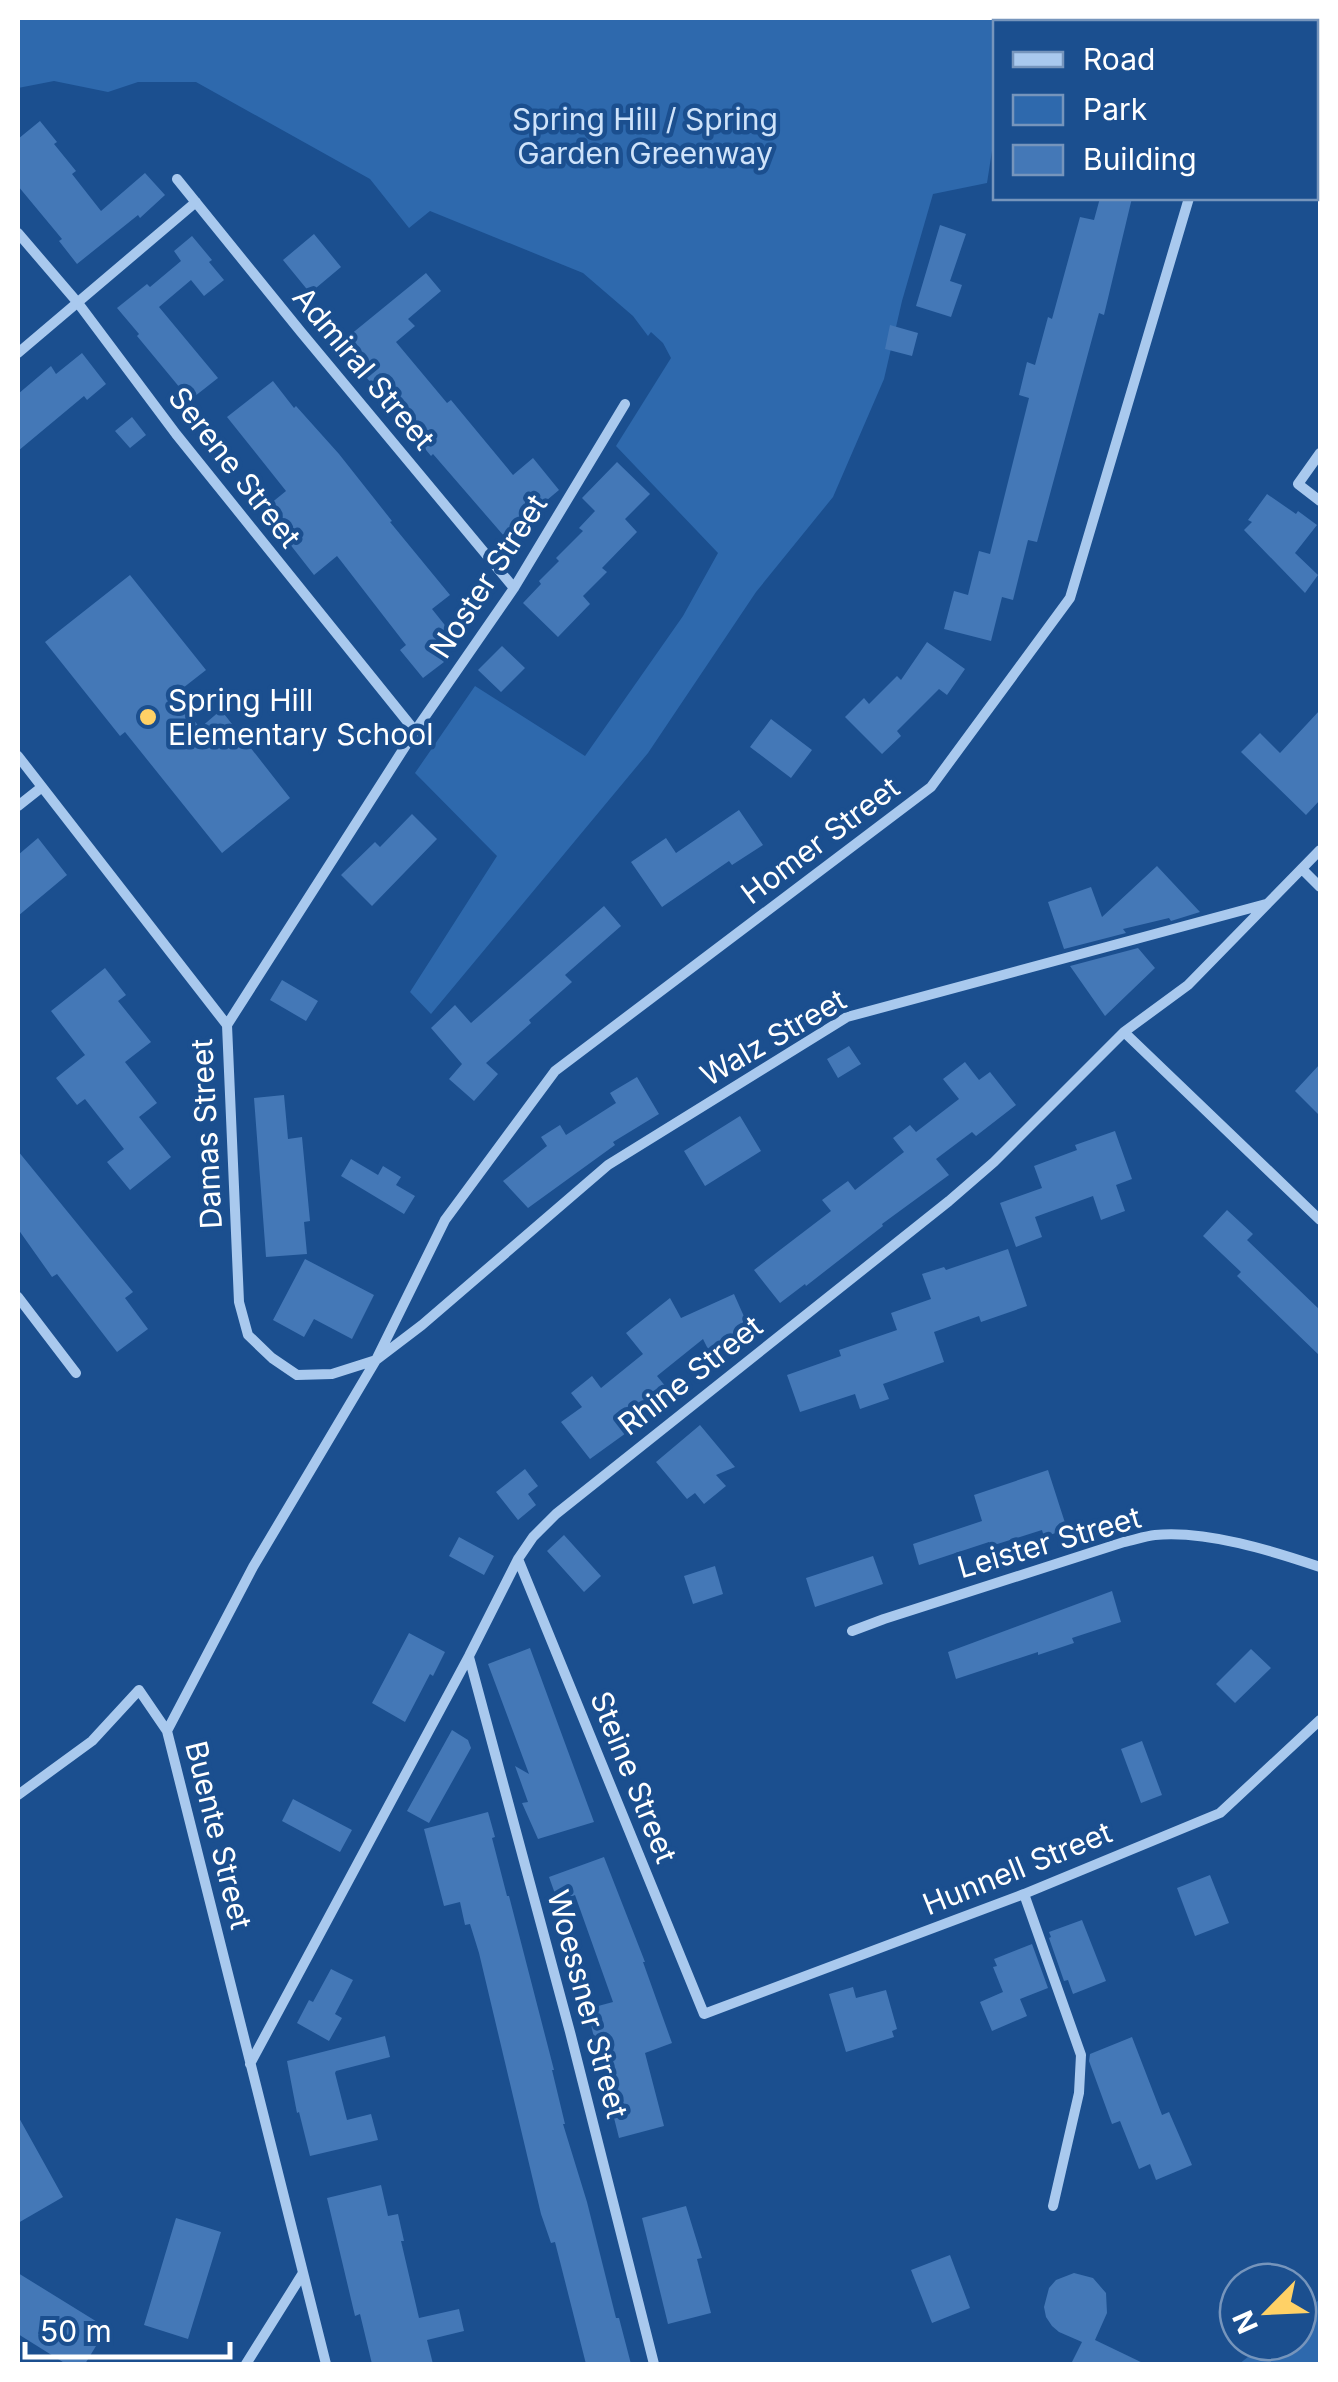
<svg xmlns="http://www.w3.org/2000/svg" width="1338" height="2382" viewBox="0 0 1338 2382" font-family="Inter,sans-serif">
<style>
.green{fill:#2e69ad}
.building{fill:#4478b7}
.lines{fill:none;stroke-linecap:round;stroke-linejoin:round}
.minor{stroke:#a9c9ee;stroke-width:10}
.poi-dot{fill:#ffd166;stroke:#1b4f8f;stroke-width:4}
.labels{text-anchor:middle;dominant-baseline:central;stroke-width:9;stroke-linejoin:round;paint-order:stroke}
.park-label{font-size:30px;fill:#cfe3fa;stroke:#1b4f8f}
.street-label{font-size:30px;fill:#fff;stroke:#1b4f8f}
.poi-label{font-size:30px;fill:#fff;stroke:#1b4f8f;text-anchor:start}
</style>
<rect width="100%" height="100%" fill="#1b4f8f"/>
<path class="green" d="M18 18H1010V22H996V125L987 183 933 194 902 301 884 379 833 497 756 592 648 753 431 1014 410 992 497 856 415 773 475 686 585 756 683 616 718 553 616 446 671 358 663 343 651 332 648 336 633 316 583 273 430 211 409 228 370 179 196 82H138L108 92 54 81 18 88Z
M1320 2299V2364H1239L1267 2342H1298V2317Z"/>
<path class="building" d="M40 121 57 142 54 144 76 171 72 174 101 211 145 173 165 195 140 218 138 215 77 264 59 241 62 239 18 186V139Z
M1100 198H1132L1104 315 1099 313 1037 542 1028 540 1013 600 1002 597 991 641 944 629 954 591 968 595 979 551 990 554 1029 398 1019 395 1027 362 1035 365 1048 317 1052 319 1080 217 1094 220Z
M940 225 966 234 950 281 962 285 951 317 916 306Z
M314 234 341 267 310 293 283 260Z
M192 236 212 260 209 262 224 280 204 296 191 280 159 307 218 378 190 400 137 336 139 334 117 308 147 284 150 287 181 261 174 251Z
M426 273 441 291 408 319 415 326 396 342 447 403 451 400 513 475 533 458 559 490 504 536 433 454 431 456 339 344Z
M890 325 918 333 912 356 885 349Z
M82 353 106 384 87 400 84 396 18 451V394L51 366 56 374Z
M273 381 294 408 296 406 339 454 392 521 390 522 450 595 432 609 452 634 433 649 444 662 423 678 400 650 406 645 341 561 337 556 314 575 282 534 278 537 259 513 286 491 227 417Z
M132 417 146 435 130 448 115 431Z
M617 462 650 494 625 519 637 532 602 568 607 572 583 596 590 604 558 637 523 603 541 584 539 581 559 561 556 558 583 531 579 528 595 511 582 498Z
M1267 494 1296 514 1298 511 1317 525 1295 553 1318 575 1305 593 1244 530 1252 522 1248 520Z
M130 575 206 670 174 695 200 728 221 710 290 798 222 853 125 732 120 736 45 642Z
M927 642 965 669 947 695 939 689 897 731 901 736 882 754 845 717 864 698 869 704 897 676 901 680Z
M502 646 525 668 501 692 478 670Z
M1320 710V800L1306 815 1241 752 1260 733 1280 753Z
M771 719 812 750 791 778 750 747Z
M739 810 763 845 732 865 729 861 662 907 631 862 666 838 676 853Z
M412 814 437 839 372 906 341 875 375 842 380 847Z
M38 838 67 875 18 916V855Z
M1157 866 1200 912 1171 921 1169 918 1123 929 1126 933 1064 949 1048 902 1091 887 1102 917Z
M604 906 621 926 565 975 572 982 529 1020 531 1023 486 1063 498 1074 474 1101 449 1079 462 1064 431 1028 455 1005 471 1023Z
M1138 948 1155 968 1105 1016 1070 966Z
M105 968 126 995 118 1001 151 1042 125 1062 157 1103 139 1117 171 1157 130 1190 107 1162 124 1149 85 1099 77 1105 56 1078 85 1055 51 1011Z
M282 980 318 1001 306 1021 270 1000Z
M849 1046 861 1064 838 1078 827 1059Z
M965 1062 979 1080 990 1072 1016 1105 976 1136 972 1132 936 1159 949 1175 882 1224 883 1226 806 1286 805 1284 780 1303 754 1270 831 1211 822 1200 848 1181 855 1190 904 1152 893 1138 910 1125 916 1132 959 1099 943 1079Z
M1320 1064V1116L1295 1091Z
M637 1077 659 1114 613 1142 615 1145 528 1208 503 1181 547 1146 541 1137 560 1125 566 1135 616 1103 610 1093Z
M284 1095 288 1139 302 1137 310 1221 304 1222 307 1254 266 1257 254 1098Z
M740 1116 761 1151 705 1186 684 1151Z
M1115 1131 1132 1179 1116 1185 1125 1211 1101 1220 1093 1196 1035 1217 1042 1237 1016 1247 1000 1203 1042 1188 1034 1166 1077 1150 1075 1145Z
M18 1151 133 1292 125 1298 148 1329 117 1352 57 1274 52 1277 18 1229Z
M351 1159 378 1175 383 1166 401 1177 396 1185 415 1196 404 1214 341 1176Z
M1227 1210 1253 1234 1247 1240 1320 1310V1356L1237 1276 1241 1272 1203 1236Z
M1008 1249 1027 1306 981 1322 979 1316 934 1332 944 1362 883 1384 889 1399 860 1409 855 1394 800 1412 787 1375 841 1356 839 1350 897 1330 891 1313 931 1299 922 1274 944 1267 946 1270Z
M305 1259 374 1295 352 1339 314 1319 304 1337 273 1320Z
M734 1294 750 1330 708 1349 703 1339 657 1376 671 1393 630 1425 633 1428 590 1459 561 1422 582 1407 571 1393 592 1376 601 1388 643 1354 626 1333 670 1298 681 1318Z
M700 1425 735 1467 716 1475 726 1486 704 1504 695 1493 687 1499 656 1462Z
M525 1469 538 1486 528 1494 536 1505 518 1520 496 1492Z
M1048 1470 1067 1529 1044 1537 1042 1530 991 1546 989 1542 919 1565 913 1544 982 1521 974 1495Z
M564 1535 601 1576 584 1592 547 1551Z
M459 1537 494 1556 484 1575 449 1556Z
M873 1556 883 1584 815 1607 806 1578Z
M715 1566 723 1594 693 1604 684 1576Z
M1112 1591 1121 1622 1072 1638 1074 1643 1038 1655V1652L956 1679 948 1652Z
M409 1633 445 1652 433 1676 430 1674 405 1722 372 1703Z
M530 1648 594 1822 538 1839 522 1803 528 1802 515 1766 529 1774 488 1664Z
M1251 1649 1271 1668 1235 1703 1216 1684Z
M452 1730 468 1740 471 1748 429 1823 407 1811Z
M1142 1741 1162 1795 1141 1803 1121 1749Z
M293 1799 352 1830 340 1852 282 1821Z
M488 1812 495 1837 492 1838 507 1896H509L554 2070H552L565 2124H563L587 2202 616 2318H619L631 2364H586L555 2242 551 2243 541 2214 479 1953 470 1924 465 1925 460 1902 444 1906 424 1829Z
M604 1857 645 1962H643L672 2043 645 2053 664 2126 619 2138 587 2009 613 2002 575 1895 558 1902 549 1877Z
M1210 1875 1229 1923 1195 1936 1177 1888Z
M1082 1920 1106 1981 1073 1994 1068 1980 1064 1981 1049 1938 1051 1937 1049 1932Z
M1032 1944 1048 1988 1020 1999 1027 2016 992 2031 980 2002 1003 1992 993 1967 997 1966 994 1959Z
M331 1969 353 1980 335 2014 342 2018 329 2041 297 2023 309 2000 313 2002Z
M853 1987 856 1998 886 1990 897 2029 892 2031 894 2037 846 2052 829 1994Z
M385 2036 390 2057 336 2071 335 2073 347 2120 371 2114 378 2140 310 2156 299 2112 297 2113 287 2061Z
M1132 2037 1162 2115 1169 2112 1192 2165 1156 2180 1150 2164 1139 2169 1120 2121 1112 2124 1089 2061 1090 2054Z
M18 2116 63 2197 18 2223Z
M381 2185 388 2216 398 2214 404 2241H401L419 2318 459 2309 464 2331 427 2340 433 2364H372L360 2314 355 2316 327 2198Z
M686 2206 702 2258 697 2259 711 2313 668 2324 642 2218Z
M176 2218 221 2232 188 2339 144 2325Z
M950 2255 970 2308 932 2323 911 2270Z
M18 2273 107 2328 85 2364H66L18 2334Z
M1074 2273 1093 2278 1106 2293 1107 2313 1095 2340 1145 2364H1071L1082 2342 1059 2332 1052 2326 1046 2317 1044 2307 1049 2288 1056 2280Z"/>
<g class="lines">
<path class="minor" d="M1240 22 1242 18
M177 179 301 332 514 588
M18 233 78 303 176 434 415 731
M18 353 196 202
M1320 453 1298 484 1320 501
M18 756 227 1025 239 1302 248 1335 272 1358 297 1375 332 1374 376 1360 445 1220 555 1071 931 787 1070 598 1189 198
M18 806 42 787
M1302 869 1320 887
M227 1025 415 731 514 588 625 404
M1124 1032 1320 1220
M18 1297 76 1373
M518 1559 704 2014 1024 1894 1220 1813 1320 1720
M852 1631 884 1619 1124 1542C1134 1540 1145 1536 1155 1535 1206 1530 1273 1551 1320 1567
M469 1657 570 2032 654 2364
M167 1731 253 1567 376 1360 422 1325 608 1165 847 1017 1266 904
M18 1795 92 1741 139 1690 167 1731 326 2364
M1024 1894 1081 2055 1079 2093 1053 2206
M250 2064 469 1656 518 1559 533 1537 556 1514 949 1201 994 1162 1124 1032 1188 985 1320 850
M246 2364 303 2273"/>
</g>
<circle class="poi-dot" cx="148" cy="717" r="10"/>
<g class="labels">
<g class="park-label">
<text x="645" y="119">Spring Hill / Spring<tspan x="645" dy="34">Garden Greenway</tspan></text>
</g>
<g class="street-label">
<text transform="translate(364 368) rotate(50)">Admiral Street</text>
<text transform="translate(235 467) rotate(52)">Serene Street</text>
<text transform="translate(488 576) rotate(-57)">Noster Street</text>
<text transform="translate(820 840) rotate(-37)">Homer Street</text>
<text transform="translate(773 1037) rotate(-30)">Walz Street</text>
<text transform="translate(206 1134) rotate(-93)">Damas Street</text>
<text transform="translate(690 1375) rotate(-38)">Rhine Street</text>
<text transform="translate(1049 1542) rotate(-16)">Leister Street</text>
<text transform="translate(634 1777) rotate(68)">Steine Street</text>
<text transform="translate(219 1835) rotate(76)">Buente Street</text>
<text transform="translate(1017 1868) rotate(-22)">Hunnell Street</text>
<text transform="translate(588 2004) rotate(75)">Woessner Street</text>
</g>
<g class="poi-label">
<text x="168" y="700">Spring Hill<tspan x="168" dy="34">Elementary School</tspan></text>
</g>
</g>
<rect width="1338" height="2382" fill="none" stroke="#ffffff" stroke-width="40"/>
<rect x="993" y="20" width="325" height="180" fill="#1b4f8f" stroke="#7695bc" stroke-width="2.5"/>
<rect x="1013" y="52" width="50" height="15" fill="#a9c9ee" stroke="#7695bc" stroke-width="2.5"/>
<text x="1083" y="70" font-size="30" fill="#ffffff">Road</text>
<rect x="1013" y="95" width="50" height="30" fill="#2e69ad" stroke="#7695bc" stroke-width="2.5"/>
<text x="1083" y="120" font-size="30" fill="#ffffff">Park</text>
<rect x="1013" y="145" width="50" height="30" fill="#4478b7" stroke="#7695bc" stroke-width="2.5"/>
<text x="1083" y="170" font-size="30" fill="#ffffff">Building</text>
<g transform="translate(1268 2312) rotate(246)"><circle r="48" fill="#1b4f8f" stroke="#7695bc" stroke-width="2.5"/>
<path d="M0-8L18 38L0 25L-18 38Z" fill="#ffd166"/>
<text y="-15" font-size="28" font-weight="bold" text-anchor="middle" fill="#ffffff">N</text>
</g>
<path d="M25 2342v15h205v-15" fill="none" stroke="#ffffff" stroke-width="5"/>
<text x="40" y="2342" font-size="30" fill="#ffffff" stroke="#1b4f8f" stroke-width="8" paint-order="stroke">50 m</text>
</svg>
